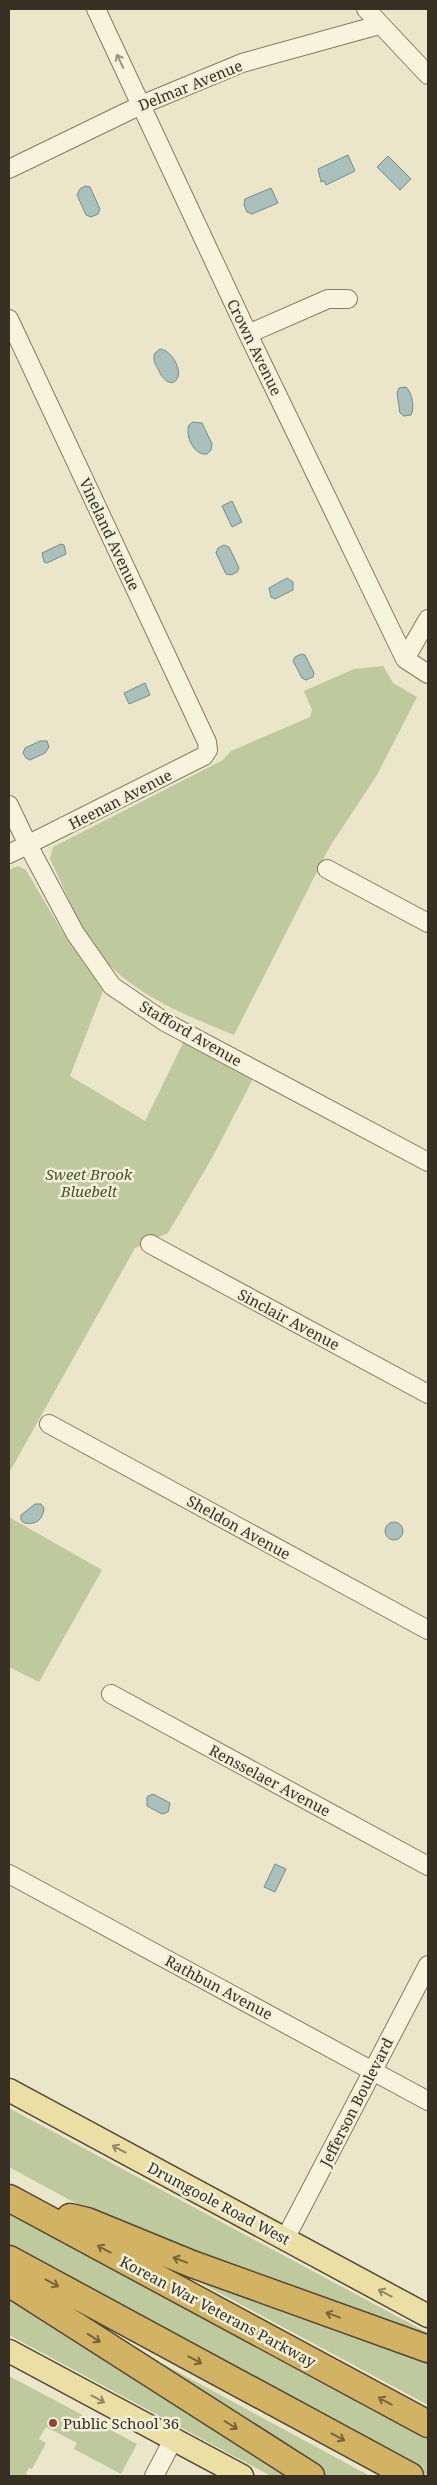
<svg xmlns="http://www.w3.org/2000/svg" width="437" height="2485" viewBox="0 0 437 2485" font-family="'Noto Serif',serif">
<style>
.green{fill:#bec99e}
.water{fill:#aac0bd;stroke:#718e8b}
.lines{fill:none;stroke-linecap:round;stroke-linejoin:round}
.minor-casing{stroke:#877a5f;stroke-width:20}
.major-casing{stroke:#554833;stroke-width:25}
.highway-casing{stroke:#554833;stroke-width:29}
.minor{stroke:#f7f3dd;stroke-width:18}
.major{stroke:#ebdfa6;stroke-width:22}
.highway{stroke:#d2b263;stroke-width:26}
.oneway{stroke:#989280}
.oneway2{stroke:#928864}
.oneway3{stroke:#76643c}
.poi-dot{fill:#914234;stroke:#f3f0d9;stroke-width:2}
.labels{text-anchor:middle;dominant-baseline:central;stroke-width:5;stroke-linejoin:round;paint-order:stroke}
.street-label{font-size:15px;fill:#383022;stroke:#f3f0d9}
.park-label{font-size:15px;font-style:italic;fill:#43532a;stroke:#f3f0d9}
.poi-label{font-size:15px;fill:#383022;stroke:#f3f0d9;text-anchor:start}
</style>
<rect width="100%" height="100%" fill="#ebe6ca"/>
<path class="green" d="M383 666 393 683 417 697 377 775 329 848 234 1035C183 1014 125 992 93 945 76 920 64 887 50 859L53 847 223 760 231 751 310 717 312 710 304 691 354 669Z
M18 866 26 870 63 933 103 991 70 1076 145 1121 184 1041 253 1079 212 1158 168 1233 135 1248 9 1473V870Z
M9 1517 102 1570 39 1682 9 1667Z
M9 2108 428 2333V2342L127 2231 9 2167Z
M9 2213 428 2439V2475L9 2247Z
M186 2275 428 2357V2405Z
M9 2293 294 2476H271L9 2335Z
M160 2363 165 2365 370 2476H322L158 2364Z
M9 2376 137 2444 121 2474 74 2449 77 2443 46 2427 39 2439 46 2443 32 2469 29 2468 26 2473 28 2476H9Z"/>
<path class="water" d="M348 155 355 171 326 185 324 181 321 182 318 169Z
M388 156 411 179 400 190 377 167Z
M85 186 90 187 100 209 98 214 91 217 86 215 77 195 80 189Z
M271 188 278 203 252 214 247 212 244 205 245 199Z
M160 349C169 349 181 366 178 376 174 390 162 379 159 371 156 365 152 360 155 353Z
M406 387C412 392 415 408 411 415L404 416 400 413 397 393 399 388Z
M193 422 202 423 212 444 211 450 207 454C194 456 185 436 189 425Z
M232 501 242 522 232 527 222 506Z
M61 544 64 545 66 554 47 563 44 562 42 553Z
M224 545 229 547 239 568 237 572 231 575 226 574 216 553 218 548Z
M287 578 293 582V590L275 599 271 597 269 588Z
M301 654 305 655 314 673 313 677 306 680 302 678 293 661 295 657Z
M145 683 150 695 129 704 124 693Z
M40 741H47L49 747 45 753 30 760 26 758 23 753 25 748Z
M35 1504H41L44 1508C43 1520 36 1525 24 1523L21 1520V1515Z
M385 1531a9 9 0 1 1 18 0a9 9 0 1 1-18 0Z
M153 1794 170 1803 168 1812 162 1814 147 1806V1797Z
M275 1864 286 1869 275 1892 264 1887Z"/>
<g class="lines">
<defs>
<path id="minor" d="M96 9 248 334 405 659 428 674
M366 9 428 75
M9 169 141 105 242 63 379 25
M9 319 207 742 208 750 204 756 9 854
M248 334 328 299H348
M405 659 428 619
M9 805 28 845 75 933 112 986 165 1022 428 1162
M327 869 428 923
M150 1244 428 1394
M49 1424 428 1630
M111 1694 428 1866
M9 1874 428 2101
M285 2239 428 1965
M154 2476 173 2440"/>
<path id="major" d="M9 2090 428 2316
M9 2351 242 2476"/>
<path id="highway" d="M9 2198 428 2424
M70 2217 87 2221 192 2264 428 2349
M9 2259 410 2476
M9 2283 311 2476"/>
</defs>
<use href="#minor" class="minor-casing"/>
<use href="#major" class="major-casing"/>
<use href="#highway" class="highway-casing"/>
<use href="#minor" class="minor"/>
<use href="#major" class="major"/>
<use href="#highway" class="highway"/>
</g>
<defs><path id="oneway-shaft" d="M-6 0H5M1.5-3L5.5 0L1.5 3" fill="none" stroke-width="1.6" stroke-linecap="round" stroke-linejoin="round" transform="scale(1.25)"/></defs>
<use class="oneway" href="#oneway-shaft" transform="translate(120 61) rotate(-115)"/>
<g class="oneway2">
<use href="#oneway-shaft" transform="translate(119 2149) rotate(-152)"/>
<use href="#oneway-shaft" transform="translate(385 2293) rotate(-152)"/>
<use href="#oneway-shaft" transform="translate(98 2399) rotate(28)"/>
</g>
<g class="oneway3">
<use href="#oneway-shaft" transform="translate(104 2249) rotate(-152)"/>
<use href="#oneway-shaft" transform="translate(180 2260) rotate(-159)"/>
<use href="#oneway-shaft" transform="translate(52 2283) rotate(28)"/>
<use href="#oneway-shaft" transform="translate(333 2315) rotate(-160)"/>
<use href="#oneway-shaft" transform="translate(94 2338) rotate(33)"/>
<use href="#oneway-shaft" transform="translate(195 2360) rotate(28)"/>
<use href="#oneway-shaft" transform="translate(385 2401) rotate(-152)"/>
<use href="#oneway-shaft" transform="translate(231 2425) rotate(32)"/>
<use href="#oneway-shaft" transform="translate(338 2437) rotate(28)"/>
</g>
<circle class="poi-dot" cx="53" cy="2423" r="5"/>
<g class="labels">
<g class="street-label">
<text transform="translate(190 85) rotate(-22)">Delmar Avenue</text>
<text transform="translate(255 347) rotate(64)">Crown Avenue</text>
<text transform="translate(110 534) rotate(65)">Vineland Avenue</text>
<text transform="translate(120 799) rotate(-27)">Heenan Avenue</text>
<text transform="translate(191 1033) rotate(30)">Stafford Avenue</text>
<text transform="translate(289 1319) rotate(28)">Sinclair Avenue</text>
<text transform="translate(239 1527) rotate(29)">Sheldon Avenue</text>
<text transform="translate(270 1780) rotate(28)">Rensselaer Avenue</text>
<text transform="translate(219 1987) rotate(28)">Rathbun Avenue</text>
<text transform="translate(356 2102) rotate(-63)">Jefferson Boulevard</text>
<text transform="translate(219 2203) rotate(28)">Drumgoole Road West</text>
<text transform="translate(218 2311) rotate(28)">Korean War Veterans Parkway</text>
</g>
<g class="park-label">
<text x="89" y="1174">Sweet Brook<tspan x="89" dy="17">Bluebelt</tspan></text>
</g>
<g class="poi-label">
<text x="63" y="2423">Public School 36</text>
</g>
</g>
<rect width="437" height="2485" fill="none" stroke="#383022" stroke-width="20"/>
</svg>
